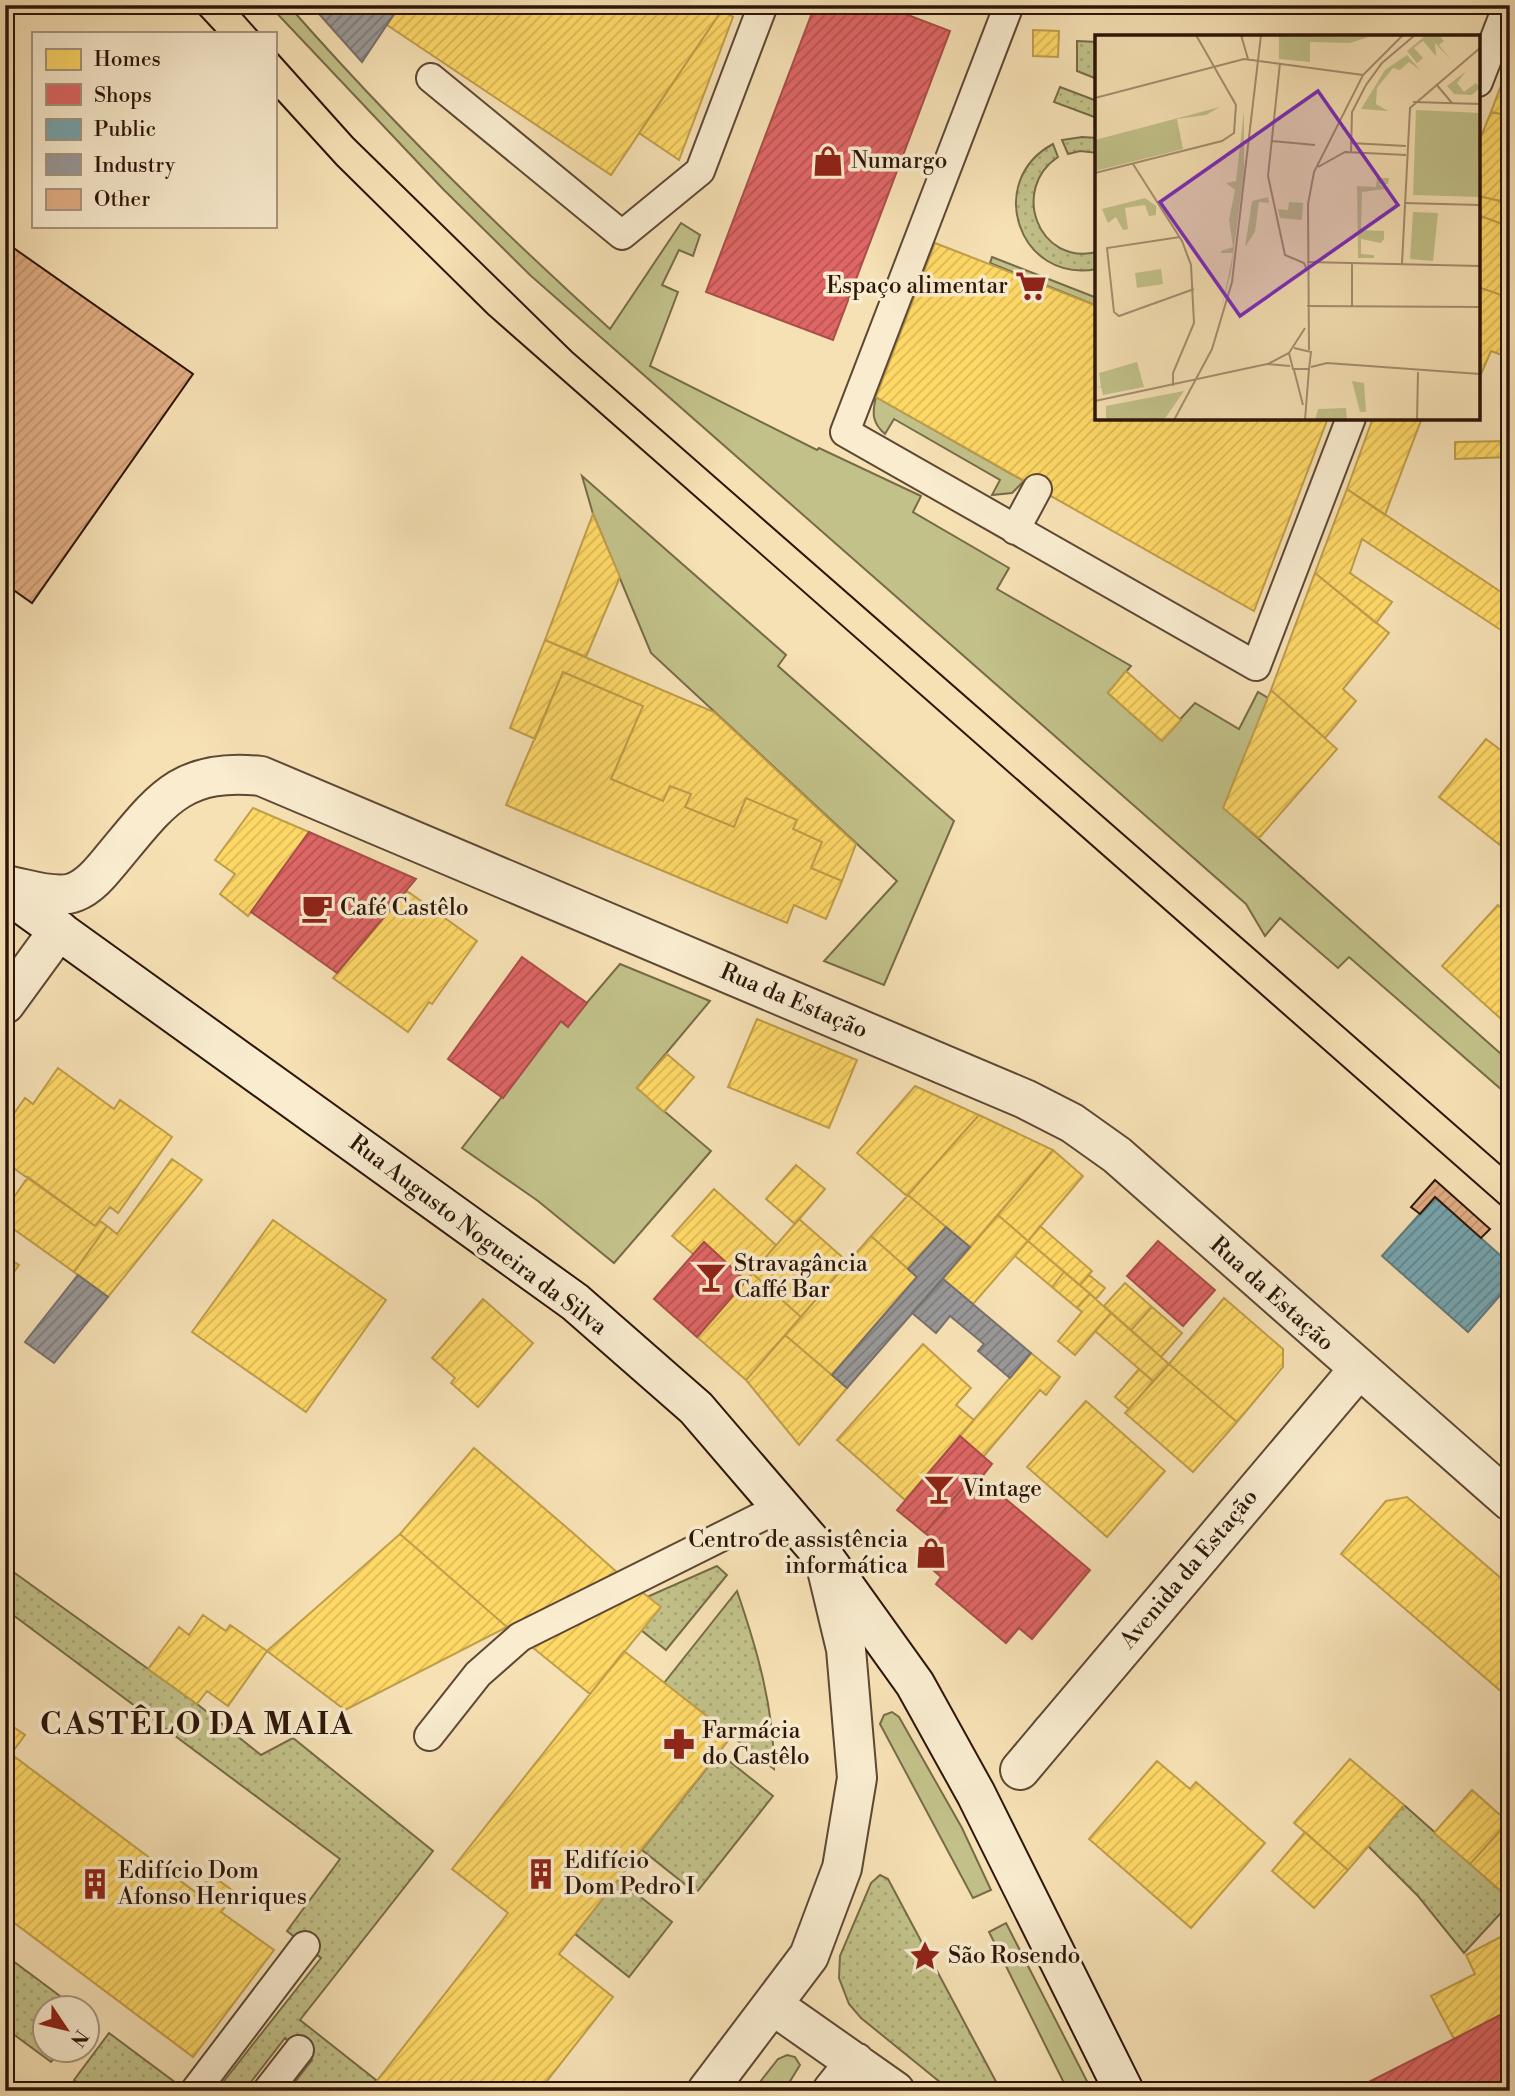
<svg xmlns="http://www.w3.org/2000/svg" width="1515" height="2096" viewBox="0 0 1515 2096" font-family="'Libre Bodoni',serif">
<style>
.grass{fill:#c2c189;stroke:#776b49;stroke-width:2}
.park{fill:url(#park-dots);stroke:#776b49;stroke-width:2}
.homes{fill:url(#homes-hatch);stroke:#c09e4a;stroke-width:2}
.shops{fill:url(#shops-hatch);stroke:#aa4e4a;stroke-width:2}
.public{fill:url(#public-hatch);stroke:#607a7d;stroke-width:2}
.industry{fill:url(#industry-hatch);stroke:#78716e;stroke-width:2}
.building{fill:url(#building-hatch);stroke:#2c1509;stroke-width:2}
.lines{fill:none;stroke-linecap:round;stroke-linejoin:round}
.service-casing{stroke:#5e4834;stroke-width:32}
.pedestrian-casing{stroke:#5e4834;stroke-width:42}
.minor-casing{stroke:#5e4834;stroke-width:42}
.secondary-casing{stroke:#2c1509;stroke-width:42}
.service{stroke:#f9eccf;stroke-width:28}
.pedestrian{stroke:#f9eccf;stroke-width:38}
.minor{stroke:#f9eccf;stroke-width:38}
.secondary{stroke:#f9eccf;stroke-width:38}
.tram{stroke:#2c1509;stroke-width:2}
.labels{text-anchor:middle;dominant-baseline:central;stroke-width:7;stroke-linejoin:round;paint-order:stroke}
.poi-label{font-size:23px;fill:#2c1509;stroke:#f9eccf;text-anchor:start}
.street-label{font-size:23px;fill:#2c1509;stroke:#f9eccf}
.district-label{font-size:30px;font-weight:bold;letter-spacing:2px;fill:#2c1509;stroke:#f9eccf}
.inset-road{fill:none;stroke:#a58f70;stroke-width:2}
.view{fill:#7b2cbf;fill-opacity:0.15;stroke:#7b2cbf;stroke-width:3.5}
.inset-edge{fill:none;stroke:#2c1509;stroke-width:3.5}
</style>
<defs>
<pattern id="park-dots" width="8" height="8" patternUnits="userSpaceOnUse" patternTransform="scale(1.75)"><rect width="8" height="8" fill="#c2c189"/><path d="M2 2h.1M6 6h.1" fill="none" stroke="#a7a575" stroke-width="1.8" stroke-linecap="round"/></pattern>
<pattern id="homes-hatch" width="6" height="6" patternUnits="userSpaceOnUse" patternTransform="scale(1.75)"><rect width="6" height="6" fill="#ffd966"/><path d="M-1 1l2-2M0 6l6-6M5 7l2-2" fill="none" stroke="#dbb957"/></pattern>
<pattern id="shops-hatch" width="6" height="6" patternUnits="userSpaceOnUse" patternTransform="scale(1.75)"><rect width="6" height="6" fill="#e06666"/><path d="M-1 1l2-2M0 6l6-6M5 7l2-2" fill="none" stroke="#b65352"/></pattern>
<pattern id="public-hatch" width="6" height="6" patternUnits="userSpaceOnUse" patternTransform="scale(1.75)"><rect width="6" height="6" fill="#76a5af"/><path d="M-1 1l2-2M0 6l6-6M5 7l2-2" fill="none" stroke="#61858d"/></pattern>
<pattern id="industry-hatch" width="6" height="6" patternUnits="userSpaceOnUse" patternTransform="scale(1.75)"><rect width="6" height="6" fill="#999"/><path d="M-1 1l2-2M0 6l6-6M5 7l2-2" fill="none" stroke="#7d7c7b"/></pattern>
<pattern id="building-hatch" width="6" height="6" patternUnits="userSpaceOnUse" patternTransform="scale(1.75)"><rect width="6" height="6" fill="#e2ae84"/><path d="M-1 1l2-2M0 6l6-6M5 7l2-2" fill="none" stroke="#c29571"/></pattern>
</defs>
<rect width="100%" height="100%" fill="#f6e1b5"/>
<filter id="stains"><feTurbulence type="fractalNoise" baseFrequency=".00286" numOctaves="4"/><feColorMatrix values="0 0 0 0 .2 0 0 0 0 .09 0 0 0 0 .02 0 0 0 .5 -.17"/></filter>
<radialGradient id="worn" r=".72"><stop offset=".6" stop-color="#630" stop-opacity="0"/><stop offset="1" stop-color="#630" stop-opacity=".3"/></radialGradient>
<path class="grass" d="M269 5H288C389 120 497 227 610 329L681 223 700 235 693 256 679 250 662 285 678 292 650 366 817 450 819 448 921 496 913 512 1009 568 997 589 1131 666 1108 693 1161 740 1195 703 1239 729 1258 692 1268 698 1224 808 1510 1062V1097L1349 957 1338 968 1280 918 1265 936 1246 904 530 275 443 189Z
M992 257 1097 298V306L990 263Z
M876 397 1024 481 1012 493 992 495 1000 480 894 419 885 434C872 423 872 413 876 397Z
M582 476 786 655 778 666 954 821 884 985 824 961 897 881 651 653 593 514Z
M620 964 710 1001 637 1088 711 1151 614 1263 538 1201 462 1148 561 1021 567 1026Z
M892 1712 899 1717 962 1828 991 1890 973 1898 880 1724 884 1715Z
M1006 1923 1092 2091H1068L989 1932Z
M787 2055 795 2057 800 2065 784 2091H753L778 2059Z"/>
<path class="park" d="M1077 41 1097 42V79L1077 71Z
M1060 87 1097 101V118L1054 102Z
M1082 137 1097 138V153L1080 151 1068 154 1062 140Z
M1053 144 1058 157C1010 189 1038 266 1097 252V269C1019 284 984 181 1053 144Z
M5 1566 197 1704 261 1755 293 1738 433 1851 300 2020 376 2080 368 2091H288L312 2060 285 2038 244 2091H236L224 2081 321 1958 287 1931 340 1859 5 1609Z
M717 1566 727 1575 666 1650 641 1630 647 1597Z
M737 1591C757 1649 774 1708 774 1769L664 1683Z
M719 1753 773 1796 696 1893 642 1850Z
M1404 1805 1510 1899V1903L1464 1953 1418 1896 1368 1846Z
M880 1875 888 1879 1001 2091H951L861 2018 849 2004 839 1978 840 1956 871 1883Z
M618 1879 672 1922 629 1977 575 1934Z
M5 1955 76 2008H46V2050L60 2051 51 2062 5 2028Z
M109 2033 180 2086 176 2091H88L74 2080Z"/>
<path class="homes" d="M400 5H715L722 10 611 175 387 25Z
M722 10 733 17 679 160 639 133Z
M1033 30 1059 31 1058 57 1033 56Z
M1510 62V116L1491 112Z
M1491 112 1510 116V174L1500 201 1478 196V144Z
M1478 196 1510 203V227L1478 215Z
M1478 215 1510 227V298L1478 287Z
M935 243 1097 306V418H1328L1254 611 876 397Z
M1478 287 1510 298V358L1491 351 1478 381Z
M1373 418H1422L1385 515 1347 489Z
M1510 441V457L1455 459V442Z
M1347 489 1510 598V636L1362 539 1350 573 1392 602 1376 623 1315 573Z
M593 514 620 577 586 657 545 640Z
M1315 573 1389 633 1343 689 1356 701 1325 738 1271 690Z
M545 640 714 712 856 844 842 881 811 868 822 842 793 829 797 820 746 798 734 827 685 807 691 794 670 786 663 801 611 779 643 706 563 672 535 739 510 728Z
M1126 671 1181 720 1162 741 1108 693Z
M563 672 643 706 611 779 663 801 670 786 691 794 685 807 734 827 746 798 797 820 793 829 822 842 811 868 842 881 826 919 794 905 787 923 506 805Z
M1271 690 1337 749 1259 838 1223 808Z
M1486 739 1510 757V853L1439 797Z
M253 808 309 832 248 916 220 894 235 874 215 860Z
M407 891 477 941 432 1004 429 1002 408 1032 333 978Z
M1498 905 1510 916V1027L1442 966Z
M757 1019 857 1060 829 1128 728 1087Z
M667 1054 694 1077 664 1112 637 1088Z
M58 1068 114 1109 120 1100 172 1137 118 1213 110 1207 95 1226 5 1162V1126L25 1098 33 1104Z
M915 1086 979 1115 907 1196 857 1153Z
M979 1115 1053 1150 970 1247 908 1195Z
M1053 1150 1083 1176 1028 1241 998 1215Z
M172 1159 202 1180 108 1297 74 1272 107 1226 117 1234Z
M796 1165 825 1189 795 1224 766 1199Z
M28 1177 95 1226 100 1221 107 1226 74 1272 5 1223V1210Z
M714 1189 776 1245 746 1281 704 1242 693 1254 672 1236Z
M908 1195 946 1227 908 1269 871 1236Z
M998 1215 1028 1241 973 1304 943 1279Z
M799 1219 848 1262 801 1317 752 1273Z
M273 1220 386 1300 306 1412 192 1332Z
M1040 1226 1092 1271 1080 1285 1028 1241Z
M871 1236 917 1277 832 1375 785 1335Z
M1028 1241 1064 1272 1052 1287 1015 1256Z
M5 1256 19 1265 5 1284Z
M1064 1272 1090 1294 1077 1308 1052 1287Z
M752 1273 801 1317 746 1380 697 1337Z
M1089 1275 1105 1288 1096 1299 1080 1285Z
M1125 1283 1152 1307 1131 1330 1104 1306Z
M1090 1294 1111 1313 1075 1355 1058 1341 1082 1312 1077 1308Z
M1224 1298 1283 1349V1367L1237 1422 1169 1364Z
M483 1299 533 1343 478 1407 451 1383 455 1378 432 1358Z
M1152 1307 1182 1333 1161 1357 1131 1330Z
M1111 1313 1169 1364 1153 1381 1095 1331Z
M785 1335 847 1388 799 1445 746 1380Z
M923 1344 971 1388 956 1405 974 1420 905 1500 837 1440Z
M1031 1353 1060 1377 1046 1395 1040 1390 983 1457 960 1436Z
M1169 1364 1237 1422 1193 1472 1125 1413Z
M1139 1369 1153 1381 1129 1409 1115 1397Z
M1086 1401 1165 1471 1107 1537 1027 1467Z
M474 1448 573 1533 619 1574 507 1627 400 1534Z
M1407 1497 1510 1586V1699L1341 1554 1386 1501Z
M400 1534 507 1627 345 1710 267 1651Z
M642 1592 661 1607 590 1694 532 1647Z
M203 1615 226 1631 230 1625 267 1651 228 1706 207 1691 197 1704 148 1669 179 1627 189 1635Z
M624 1651 732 1736 559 1954 613 1997 539 2091H369L508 1913 452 1869Z
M5 1721 25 1735 11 1754 198 1894 211 1875 236 1893 221 1912 274 1950 193 2057 5 1916Z
M1350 1759 1404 1805 1348 1870 1294 1823Z
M1157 1761 1190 1789 1196 1782 1265 1843 1191 1928 1089 1839Z
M1472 1790 1508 1822 1470 1864 1434 1833Z
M1508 1822 1510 1823V1899L1470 1864Z
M1305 1832 1348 1870 1314 1908 1272 1871Z
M1510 1932V2010L1454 2039 1431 1996 1475 1974 1466 1955Z"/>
<path class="shops" d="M815 5H882L950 31 833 340 706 292Z
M309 832 416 879 337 973 251 912Z
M522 957 587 1003 568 1027 561 1021 503 1098 448 1059Z
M1158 1241 1215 1290 1183 1326 1127 1276Z
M704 1242 746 1281 697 1337 654 1299Z
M960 1436 992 1464 981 1478 975 1473 925 1533 897 1510Z
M975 1473 1090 1570 1032 1639 1019 1628 1006 1643 936 1584 941 1577 917 1556 932 1538 925 1533Z
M1510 2010V2091H1351L1454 2039Z"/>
<path class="public" d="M1435 1197 1510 1264V1284L1468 1332 1382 1256Z"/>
<path class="industry" d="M311 5H400L362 62Z
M946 1227 970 1247 847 1388 832 1375 917 1277 908 1269Z
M78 1275 108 1297 54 1363 25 1342Z
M943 1279 1031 1353 1010 1378 978 1351 984 1344 950 1316 936 1333 912 1313Z"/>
<path class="building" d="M5 242 193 374 32 603 5 584Z
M1435 1180 1490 1229 1481 1238 1435 1197 1420 1214 1411 1207Z"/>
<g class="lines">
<defs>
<path id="service" d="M1009 5 845 432 1256 666 1351 418
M431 78 622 235 700 171 763 5
M1478 82 1508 5
M1015 530 1037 489
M429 1736 478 1674 520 1637 781 1507
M195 2091 305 1946
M267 2091 299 2050"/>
<path id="pedestrian" d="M1020 1770 1052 1732"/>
<path id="minor" d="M5 885C25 888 56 900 75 892 90 886 101 872 111 860 159 803 179 767 261 776L1025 1099 1072 1123 1117 1155 1510 1501
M5 1004 59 930
M1052 1732 1358 1370
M774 2006 895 2091
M707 2091 809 1956 842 1868 857 1778 846 1649 824 1557
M832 2091 855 2062"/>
<path id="secondary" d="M5 892 575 1302 696 1408 824 1557 915 1684 976 1794 1124 2091"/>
</defs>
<use href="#service" class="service-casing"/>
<use href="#pedestrian" class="pedestrian-casing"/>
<use href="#minor" class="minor-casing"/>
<use href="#secondary" class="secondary-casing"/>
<use href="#service" class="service"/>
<use href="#pedestrian" class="pedestrian"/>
<use href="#minor" class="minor"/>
<use href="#secondary" class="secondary"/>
<path class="tram" d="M191 5 217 33
M234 5 259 33
M275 51 353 138 572 352 1510 1173
M275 97 337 165 488 314 1510 1213"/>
</g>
<defs>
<symbol id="shop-bare" viewBox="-9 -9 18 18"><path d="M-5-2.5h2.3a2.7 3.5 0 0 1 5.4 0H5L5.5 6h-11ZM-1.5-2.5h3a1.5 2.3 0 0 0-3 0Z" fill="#8f2418" stroke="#f9eccf" stroke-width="2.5" paint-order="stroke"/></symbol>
<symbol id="supermarket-bare" viewBox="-9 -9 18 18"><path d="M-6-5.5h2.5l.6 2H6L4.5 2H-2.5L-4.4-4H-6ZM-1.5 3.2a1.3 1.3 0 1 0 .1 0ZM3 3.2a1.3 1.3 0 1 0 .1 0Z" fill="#8f2418" stroke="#f9eccf" stroke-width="2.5" paint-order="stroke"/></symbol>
<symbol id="cafe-bare" viewBox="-9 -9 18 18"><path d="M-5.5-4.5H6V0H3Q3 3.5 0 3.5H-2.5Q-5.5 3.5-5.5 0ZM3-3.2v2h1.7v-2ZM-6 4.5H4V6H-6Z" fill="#8f2418" stroke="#f9eccf" stroke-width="2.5" paint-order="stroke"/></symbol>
<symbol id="bar-bare" viewBox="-9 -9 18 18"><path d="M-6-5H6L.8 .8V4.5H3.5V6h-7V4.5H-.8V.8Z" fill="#8f2418" stroke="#f9eccf" stroke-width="2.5" paint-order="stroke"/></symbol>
<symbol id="pharmacy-bare" viewBox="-9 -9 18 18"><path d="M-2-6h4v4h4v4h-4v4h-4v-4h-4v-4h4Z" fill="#8f2418" stroke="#f9eccf" stroke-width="2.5" paint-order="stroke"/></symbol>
<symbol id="building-bare" viewBox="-9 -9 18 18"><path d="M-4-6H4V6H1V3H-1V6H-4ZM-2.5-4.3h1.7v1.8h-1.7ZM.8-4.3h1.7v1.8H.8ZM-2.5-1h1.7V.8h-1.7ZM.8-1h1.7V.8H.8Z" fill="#8f2418" stroke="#f9eccf" stroke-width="2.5" paint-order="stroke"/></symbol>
<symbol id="sight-bare" viewBox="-9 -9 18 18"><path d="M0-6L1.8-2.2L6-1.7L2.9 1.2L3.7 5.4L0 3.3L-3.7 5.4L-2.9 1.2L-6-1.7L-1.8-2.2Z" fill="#8f2418" stroke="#f9eccf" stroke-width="2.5" paint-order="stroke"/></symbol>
</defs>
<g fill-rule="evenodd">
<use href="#shop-bare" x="806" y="139" width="44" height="44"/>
<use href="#supermarket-bare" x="1009" y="264" width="44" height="44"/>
<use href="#cafe-bare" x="295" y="886" width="44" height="44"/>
<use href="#bar-bare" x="689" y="1255" width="44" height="44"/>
<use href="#bar-bare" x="917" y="1467" width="44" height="44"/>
<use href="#shop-bare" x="909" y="1531" width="44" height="44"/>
<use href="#pharmacy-bare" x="657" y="1722" width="44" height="44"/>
<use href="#building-bare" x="519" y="1852" width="44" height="44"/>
<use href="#building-bare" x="73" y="1862" width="44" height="44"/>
<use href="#sight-bare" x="903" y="1934" width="44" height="44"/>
</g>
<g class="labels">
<g class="poi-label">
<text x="851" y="161">Numargo</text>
<text x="1008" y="286" text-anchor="end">Espaço alimentar</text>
<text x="340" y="908">Café Castêlo</text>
<text x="734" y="1264">Stravagância<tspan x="734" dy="26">Caffé Bar</tspan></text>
<text x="962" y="1489">Vintage</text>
<text x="908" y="1540" text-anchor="end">Centro de assistência<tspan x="908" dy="26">informática</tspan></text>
<text x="702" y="1731">Farmácia<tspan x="702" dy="26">do Castêlo</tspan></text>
<text x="564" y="1861">Edifício<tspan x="564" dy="26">Dom Pedro I</tspan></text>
<text x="118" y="1871">Edifício Dom<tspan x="118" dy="26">Afonso Henriques</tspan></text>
<text x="948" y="1956">São Rosendo</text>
</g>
<g class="street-label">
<text transform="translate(794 1001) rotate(23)">Rua da Estação</text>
<text transform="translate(478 1235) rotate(37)">Rua Augusto Nogueira da Silva</text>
<text transform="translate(1272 1294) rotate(42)">Rua da Estação</text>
<text transform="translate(1189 1569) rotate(-50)">Avenida da Estação</text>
</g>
<g class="district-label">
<text x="197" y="1725">CASTÊLO DA MAIA</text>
</g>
</g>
<g transform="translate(1095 35)">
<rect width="385" height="385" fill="#f6e1b5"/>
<path d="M184 0 247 2 276 1 255 8 215 7V27L184 24ZM125 72 111 80 82 84 88 114 0 136V105ZM321 75 385 78V162L318 160ZM149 76V136L136 237 126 276 138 218H126V216L138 212 134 185 140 155 131 148 141 146ZM173 162 174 168 164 167 160 197 150 212 157 166ZM50 163 61 171V180L54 181 50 170 30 173 33 194 28 195 21 182 13 188 7 174ZM194 167 208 168 207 185 185 183 183 174 193 175ZM318 177 343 178 338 226 315 224ZM42 327 49 352 8 360 6 352 0 353 6 351 4 338Z" fill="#c2c189"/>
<path d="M89 356 69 385H11V371Z" fill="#c2c189"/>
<path d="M331 0H344L349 6 344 10 356 25 340 8 341 21 328 6 319 13 328 23 322 28 312 16ZM312 20 325 35 314 27 305 35 298 33 282 53 281 69 293 76 266 74 290 35ZM371 36 362 48 369 57 381 48 385 53 377 60 359 59 352 51ZM282 143H294L293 149H284L290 154 267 157 266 195 289 196V204L286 208 266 204V219L279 220V223H263L262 151 281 152ZM66 234 68 249 42 253 40 238ZM257 346 269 348 271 377H265ZM251 373 252 385H220L223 374Z" fill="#c2c189"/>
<path class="inset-road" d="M146 0 153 24M185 28 173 141 190 220 209 228 212 235M341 49 357 68M0 63 149 24 268 40M318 67 385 69M177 106 220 110M255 108 311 111M256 117 257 77 271 50 287 28 320 0M38 129 87 206 96 230 99 288 78 338V351M223 132 250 117 311 120M0 138 127 106 139 98 141 70 101 0M309 168 385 170M85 202 12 213 19 277 24 281 99 254M212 227 385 231M307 229 315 73 385 13M212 271 385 272M257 271V228M214 315 213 169 219 137 268 40 308 0M194 318 198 334H214L216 317 199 313M173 329 194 318 210 293M216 332 232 328 385 339M199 335 208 370M0 366 172 329 195 331M79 385 117 314 137 247 166 0M210 385 214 334M322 385 323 337"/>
<path class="view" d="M223 56 303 170 145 281 65 167Z"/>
<rect width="385" height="385" class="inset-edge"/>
</g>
<rect width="1515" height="2096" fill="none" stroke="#f6e1b5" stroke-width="28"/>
<rect x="7" y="7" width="1501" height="2082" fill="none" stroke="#2c1509" stroke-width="3.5"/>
<rect x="14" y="14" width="1487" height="2068" fill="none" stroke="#2c1509" stroke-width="2"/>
<rect x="32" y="32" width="245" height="196" fill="#f9eccf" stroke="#a79680" stroke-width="2"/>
<rect x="46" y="49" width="35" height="21" fill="#ffd966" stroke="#a79680" stroke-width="2"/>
<text x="94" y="66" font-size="21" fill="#2c1509">Homes</text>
<rect x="46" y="84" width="35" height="21" fill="#e06666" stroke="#a79680" stroke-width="2"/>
<text x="94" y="102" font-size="21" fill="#2c1509">Shops</text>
<rect x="46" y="119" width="35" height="21" fill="#76a5af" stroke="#a79680" stroke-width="2"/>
<text x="94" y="136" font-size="21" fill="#2c1509">Public</text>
<rect x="46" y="154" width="35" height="21" fill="#999999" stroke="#a79680" stroke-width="2"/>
<text x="94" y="172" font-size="21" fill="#2c1509">Industry</text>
<rect x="46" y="189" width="35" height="21" fill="#e2ae84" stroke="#a79680" stroke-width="2"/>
<text x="94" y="206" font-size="21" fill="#2c1509">Other</text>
<g transform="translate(66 2029) rotate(125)"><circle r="33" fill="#f9eccf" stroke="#a79680" stroke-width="2"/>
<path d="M0-5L12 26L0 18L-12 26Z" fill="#8f2418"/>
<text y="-10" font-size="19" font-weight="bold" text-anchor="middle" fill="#2c1509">N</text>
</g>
<rect width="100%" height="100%" filter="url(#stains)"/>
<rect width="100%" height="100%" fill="url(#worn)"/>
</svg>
